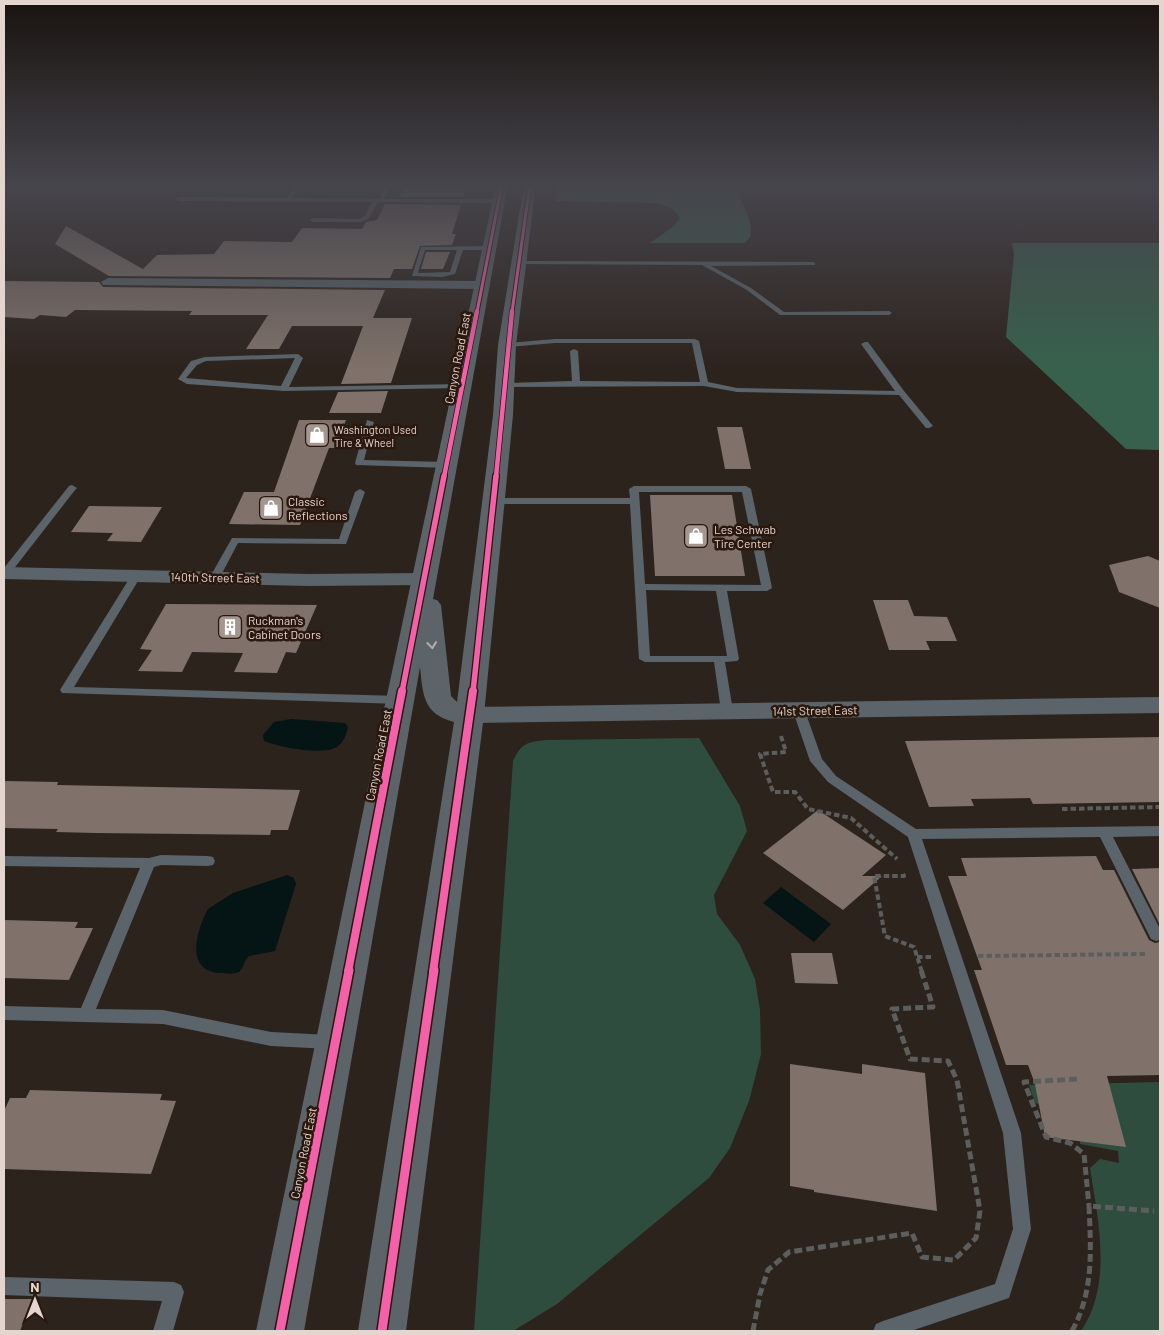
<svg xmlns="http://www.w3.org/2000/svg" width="1164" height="1335" viewBox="0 0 1164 1335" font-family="Barlow,sans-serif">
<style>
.green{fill:#2f4d3e}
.forest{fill:#37614d}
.water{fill:#051415}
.building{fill:#80726a}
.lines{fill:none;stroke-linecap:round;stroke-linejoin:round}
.path-far1{stroke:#5c5e5e;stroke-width:4;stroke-dasharray:5.5 3;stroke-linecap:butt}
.path{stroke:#5c5e5e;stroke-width:5;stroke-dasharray:8 4;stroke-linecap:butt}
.lane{fill:#5a646a;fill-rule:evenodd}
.street{fill:#5a646a;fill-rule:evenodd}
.primary{fill:#5c6469;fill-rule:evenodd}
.cycleway-far4-casing{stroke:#2a170d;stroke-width:5}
.cycleway-far3-casing{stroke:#2a170d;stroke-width:6}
.cycleway-far2-casing{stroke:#2a170d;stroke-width:8}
.cycleway-far1-casing{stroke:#2a170d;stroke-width:11}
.cycleway-casing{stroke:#2a170d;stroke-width:12}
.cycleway-far4{stroke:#f560ab;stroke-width:3}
.cycleway-far3{stroke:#f560ab;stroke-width:4.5}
.cycleway-far2{stroke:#f560ab;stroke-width:5.5}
.cycleway-far1{stroke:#f560ab;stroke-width:8}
.cycleway{stroke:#f560ab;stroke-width:9}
.oneway{stroke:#b4aeab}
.labels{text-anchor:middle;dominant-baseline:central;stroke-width:5;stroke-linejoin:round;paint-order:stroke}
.far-poi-label{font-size:11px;fill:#e4d6cf;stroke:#2a170d;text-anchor:start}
.street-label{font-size:12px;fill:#e4d6cf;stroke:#2a170d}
.poi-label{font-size:12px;fill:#e4d6cf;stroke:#2a170d;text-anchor:start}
</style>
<rect width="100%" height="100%" fill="#2d231d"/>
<path class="green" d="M699 738 740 806 747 831 714 895 717 914 740 945 755 979 760 1010 761 1054 749 1101 730 1148 709 1178 557 1304 513 1331H474L513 761C522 742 528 742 547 740Z
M1160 1082V1331H1081C1113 1284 1098 1220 1090 1168L1100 1159 1119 1163 1118 1151 1080 1144V1139L1041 1105 1035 1103 1029 1085Z"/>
<path class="forest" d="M557 184H735L750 222 751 236 745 243H650L674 226 680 218C673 206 666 205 653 203L556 201Z
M1012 243H1160V450L1126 449 1006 337 1014 254Z"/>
<path class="water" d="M291 719 345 723 348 727C346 735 344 742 337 747 322 756 279 747 264 741L263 735 274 722Z
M287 875 294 878 296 884 275 951 249 956C244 960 244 968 239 972 233 975 225 973 219 973 184 970 197 929 208 909L233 893Z
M781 887 831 924 814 942 763 903Z"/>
<path class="building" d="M406 184H467L463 197H399Z
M385 204 461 205 452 234H456L452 245 420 246 412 269H394L390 278 109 276 55 244 66 226 143 269 157 255 214 254 224 241 292 242 302 228 362 229 366 222 377 220Z
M426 252H450L443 269H421Z
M4 281 99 282 103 287 385 290 373 318H412L391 383 341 384 363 326H292L279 349H246L268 315H189L192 311 75 310 66 317 40 315 34 319 4 317Z
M388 391 381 413H329L338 392Z
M299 420H346L335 448H329L300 525 229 524 244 492H274Z
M717 427H742L751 469H725Z
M650 495H732L745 576H655Z
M89 506 162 507 141 542 107 541 113 533 71 532Z
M1148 556 1160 561V608L1119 592 1109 565Z
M873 600H908L914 616 947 617 957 641H926L930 650H889Z
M166 604 317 605 296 653 286 652 277 673 234 672 243 653 192 652 182 672 138 671 152 650 140 649Z
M1160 737V802L1033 804 1030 798 971 799 974 806 929 807 905 741Z
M4 781 58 782 57 785 300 790 288 830H271L270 835 95 833 56 832 58 829 4 828Z
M818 810 886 855 862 876H882L843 910 763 853Z
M1096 856 1103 870H1114L1149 940 1155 943 1160 942V1075L1107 1076 1126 1147 1045 1137 1035 1084 1028 1065H1006L974 970H982L948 876H967L961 858Z
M1160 868V925L1132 869Z
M4 920 78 922 75 928H93L69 980 4 978Z
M791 953H832L838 984 795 983Z
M790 1064 862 1074V1064L925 1073 937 1211 814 1192V1190L790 1186Z
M30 1090 162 1094 160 1100 176 1101 151 1174 4 1169V1111L10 1098H26Z
M4 1299H32L20 1331H4Z"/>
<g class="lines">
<path class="path-far1" d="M781 736 786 752 760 754 773 792H795L808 809 851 818 897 859
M1062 809 1160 807
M903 874 904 876H874L885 936 914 947 922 972
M978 956 1146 954
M917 957H931"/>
<path class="path" d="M1077 1079 1024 1082 1046 1137 1070 1143 1084 1154 1089 1206
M753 1331 760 1294 768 1270 789 1252 912 1233 922 1257 954 1260 976 1238 980 1211 957 1080 948 1061 910 1059 892 1009 933 1007 921 970
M1072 1331C1094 1291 1091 1250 1089 1206L1154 1211"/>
<path class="lane" d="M296 184H301L292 198 379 199 387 184H392L384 199H499L502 201 499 203 378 202 369 218 362 222H313L310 220 313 218 359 219 365 216 372 202 179 201 176 199 179 197 287 198Z
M421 247 490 246 493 248 490 250H463L455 274 442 277 412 276ZM425 250H457L450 272 418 273Z
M519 261 813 262 815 263V265L711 266 751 288 784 312 889 311 892 313 889 315H780L747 290 702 265 517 264V262Z
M555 339H695L699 341 708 382 737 388 895 391 861 344 865 342H868L904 391 933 426 929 428H926L899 395 737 392 704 386 503 387 502 385 506 383 572 381 570 351 574 349 578 351 580 381 700 382 692 343H555L507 347 503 345 507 343Z
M298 354 303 358 289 387 463 384 467 386 463 388 284 391 187 384 178 379 191 361 205 357ZM295 358 281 386 186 378 197 365 206 361Z
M367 420 374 422 364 460 448 462 452 465 448 468 356 465 355 463Z
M72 485 77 488 75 490 9 575 4 576V568L69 486Z
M634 486H746L751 489 772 588 767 591H727L739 659 737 661 725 662 733 711 731 714 727 715 721 711 714 662H645L639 659 630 504H493L488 501 493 498H630L629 489ZM639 492H742L761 585 645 584ZM646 590 716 591 727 656H650Z
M360 489 365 492 346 544 238 543 219 579H211L210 577 232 538 339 539 355 492Z
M136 573 141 576 74 687 400 696 406 700 400 704 62 693 60 690 131 576Z
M799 707 805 711 822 759 836 776 916 829 1160 826V836L1113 837 1160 929V940L1156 941 1151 939 1100 837 922 839 1021 1133 1031 1229 1009 1298 911 1331H873L876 1324 883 1321 995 1284 1013 1229 1003 1133 908 837 828 782 810 761 793 711Z
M161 855 208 856 213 857 215 861 213 865 208 866 161 865 154 867 96 1009 163 1010 271 1032 330 1035 336 1037 338 1042 336 1047 330 1049 271 1046 163 1024 4 1020V1006L81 1008 140 868 4 866V856L149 858Z
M4 1277 174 1282 181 1285 184 1292 173 1331H153L162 1301 4 1295Z"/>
<path class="street" d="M1152 184H1160V189Z
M108 278 483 281 490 285 483 289 103 285 101 282Z
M4 567 309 574 425 573 433 574 436 579 433 584 425 585 309 586 4 579Z
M1160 697V713L470 723 461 721 458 715 461 709 470 707Z"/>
<path class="primary" d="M496 184H508L433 599 437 600 441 605 451 696 457 702 493 415 498 345 524 184H536L516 345 513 415 484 715 406 1331H358L454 722C423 714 423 695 420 667L304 1331H256L386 700Z"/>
<defs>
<path id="cycleway-far4" d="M477 312 502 184
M512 312 530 184"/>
<path id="cycleway-far3" d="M444 477 477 311
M496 477 512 311"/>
<path id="cycleway-far2" d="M402 692 444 476
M473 692 496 476"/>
<path id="cycleway-far1" d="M348 972 402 691
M433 972 473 691"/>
<path id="cycleway" d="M280 1331 349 970
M382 1331 434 970"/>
</defs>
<use href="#cycleway-far4" class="cycleway-far4-casing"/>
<use href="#cycleway-far3" class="cycleway-far3-casing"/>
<use href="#cycleway-far2" class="cycleway-far2-casing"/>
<use href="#cycleway-far1" class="cycleway-far1-casing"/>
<use href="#cycleway" class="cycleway-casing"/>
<use href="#cycleway-far4" class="cycleway-far4"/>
<use href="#cycleway-far3" class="cycleway-far3"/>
<use href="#cycleway-far2" class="cycleway-far2"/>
<use href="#cycleway-far1" class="cycleway-far1"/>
<use href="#cycleway" class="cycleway"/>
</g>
<defs><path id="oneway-chevron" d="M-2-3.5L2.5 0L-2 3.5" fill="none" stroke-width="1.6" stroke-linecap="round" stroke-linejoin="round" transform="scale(1.25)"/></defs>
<use class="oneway" href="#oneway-chevron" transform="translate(432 645) rotate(84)"/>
<linearGradient id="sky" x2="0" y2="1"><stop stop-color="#191310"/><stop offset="0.5" stop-color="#46454c"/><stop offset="1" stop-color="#46454c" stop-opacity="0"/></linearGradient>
<rect width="1164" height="371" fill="url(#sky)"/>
<defs>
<symbol id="shop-square" viewBox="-11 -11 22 22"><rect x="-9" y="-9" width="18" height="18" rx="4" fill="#a49791" stroke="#2a170d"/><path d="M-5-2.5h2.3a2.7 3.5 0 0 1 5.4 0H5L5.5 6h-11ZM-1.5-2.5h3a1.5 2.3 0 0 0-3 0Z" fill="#fff"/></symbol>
<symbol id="building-square" viewBox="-11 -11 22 22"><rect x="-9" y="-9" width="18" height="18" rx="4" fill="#a49791" stroke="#2a170d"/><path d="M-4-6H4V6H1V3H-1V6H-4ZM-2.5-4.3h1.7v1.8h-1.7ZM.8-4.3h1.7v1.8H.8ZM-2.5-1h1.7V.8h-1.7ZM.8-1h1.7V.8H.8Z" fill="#fff"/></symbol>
</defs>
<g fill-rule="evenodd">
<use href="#shop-square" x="303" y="421" width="28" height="28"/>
<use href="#shop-square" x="257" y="494" width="28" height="28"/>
<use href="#shop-square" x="682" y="522" width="28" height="28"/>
<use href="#building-square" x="216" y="613" width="28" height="28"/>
</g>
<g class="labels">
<g class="far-poi-label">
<text x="334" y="429">Washington Used<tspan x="334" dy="13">Tire &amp; Wheel</tspan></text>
</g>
<g class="street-label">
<text transform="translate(457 358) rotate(-79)">Canyon Road East</text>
<text transform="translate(215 577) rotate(1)">140th Street East</text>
<text transform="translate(815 710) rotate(-1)">141st Street East</text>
<text transform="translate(378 755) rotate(-79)">Canyon Road East</text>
<text transform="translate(303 1153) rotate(-79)">Canyon Road East</text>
</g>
<g class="poi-label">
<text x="288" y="501">Classic<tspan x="288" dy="14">Reflections</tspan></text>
<text x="714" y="529">Les Schwab<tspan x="714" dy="14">Tire Center</tspan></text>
<text x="248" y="620">Ruckman's<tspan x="248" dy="14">Cabinet Doors</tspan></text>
</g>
</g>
<rect width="1164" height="1335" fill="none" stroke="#e4d6cf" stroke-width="10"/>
<g transform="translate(35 1300)" stroke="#2a170d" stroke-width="4" paint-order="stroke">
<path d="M0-4L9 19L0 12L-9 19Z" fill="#e4d6cf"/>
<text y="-8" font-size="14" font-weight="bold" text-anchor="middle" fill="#e4d6cf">N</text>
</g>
</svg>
